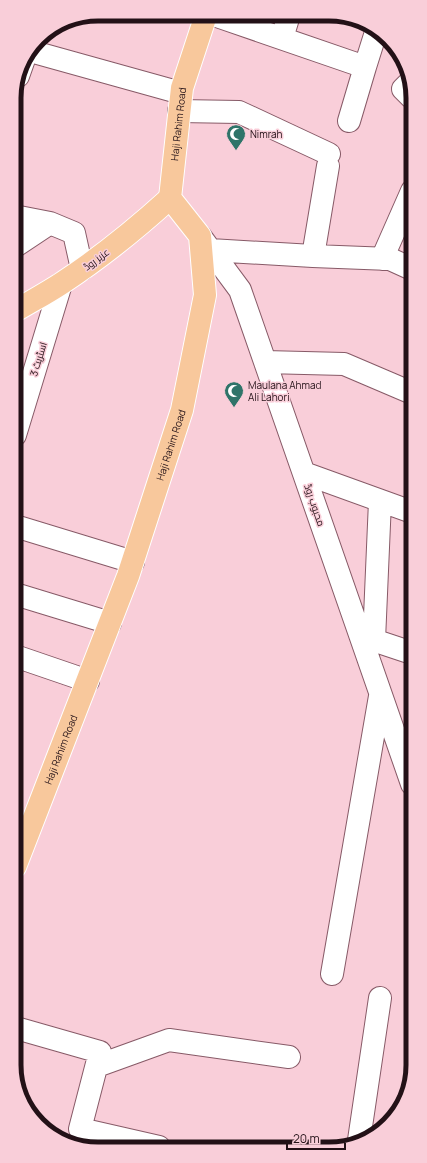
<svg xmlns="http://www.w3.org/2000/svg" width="427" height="1163" viewBox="0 0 427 1163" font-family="Manrope,Cairo,sans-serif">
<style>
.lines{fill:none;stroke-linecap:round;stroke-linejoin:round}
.minor-casing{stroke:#875a67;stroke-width:24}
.major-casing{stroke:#fff;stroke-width:24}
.minor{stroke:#fff;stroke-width:22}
.major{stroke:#f8c89c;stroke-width:22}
.labels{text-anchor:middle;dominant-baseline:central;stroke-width:3;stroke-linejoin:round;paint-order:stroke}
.street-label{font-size:10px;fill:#231117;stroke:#f9ced9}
.poi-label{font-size:10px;fill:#231117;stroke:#f9ced9;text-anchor:start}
.rim{fill:none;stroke:#231117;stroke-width:5}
</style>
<rect width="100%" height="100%" fill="#f9ced9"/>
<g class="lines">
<defs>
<path id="minor" d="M214 15 365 67 376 32
M282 38 289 15
M30 51 181 93
M18 76 24 59
M411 81 403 89 411 97
M179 111 239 112 329 154
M349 121 365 67
M14 216 50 223 74 233 82 269
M200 236 240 290 412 784
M14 247 50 223
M210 250 313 256 390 259 412 269
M313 256 328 166
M382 259 412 191
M265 362 344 364 412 393
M15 435 61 284
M304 473 412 512
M15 526 133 562
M15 594 110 623
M361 636 412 653
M374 640 380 501
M15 656 88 681
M332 974 380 696
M16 1028 100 1052 80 1129 159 1147
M97 1066 169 1040 289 1057
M359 1140 380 998"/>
<g id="major">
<path d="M15 311C30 302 47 293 62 283 100 258 136 229 170 198"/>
<path id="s1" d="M15 867 128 576 182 410 205 295 200 236 170 198 182 88 206 15"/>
</g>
</defs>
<use href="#minor" class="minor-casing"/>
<use href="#major" class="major-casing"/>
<use href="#minor" class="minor"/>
<use href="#major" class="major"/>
</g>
<defs>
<symbol id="mosque-pin" viewBox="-11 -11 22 30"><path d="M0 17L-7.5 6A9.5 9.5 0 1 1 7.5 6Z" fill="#2f7469" stroke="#f9ced9"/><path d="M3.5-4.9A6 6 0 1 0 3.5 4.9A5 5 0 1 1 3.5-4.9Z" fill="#fff"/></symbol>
</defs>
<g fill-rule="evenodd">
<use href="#mosque-pin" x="225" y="123" width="22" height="30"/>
<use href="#mosque-pin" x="223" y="380" width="22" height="30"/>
</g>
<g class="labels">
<g class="street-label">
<text stroke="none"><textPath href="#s1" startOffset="786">Haji Rahim Road</textPath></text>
<text transform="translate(96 259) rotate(-37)">عزیز روڈ</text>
<text transform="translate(38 359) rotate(-73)">اسٹریٹ 3</text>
<text stroke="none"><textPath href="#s1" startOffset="450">Haji Rahim Road</textPath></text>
<text transform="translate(315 505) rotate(71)">محبوب روڈ</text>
<text stroke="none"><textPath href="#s1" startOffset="126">Haji Rahim Road</textPath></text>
</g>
<g class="poi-label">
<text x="250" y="134">Nimrah</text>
<text x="248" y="385">Maulana Ahmad<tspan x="248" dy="12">Ali Lahori</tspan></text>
</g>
</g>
<path d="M0 0H427V1163H0ZM98 21H329A77 77 0 0 1 406 98V1065A77 77 0 0 1 329 1142H98A77 77 0 0 1 21 1065V98A77 77 0 0 1 98 21Z" fill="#f9ced9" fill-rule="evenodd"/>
<path class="rim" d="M98 21H329A77 77 0 0 1 406 98V1065A77 77 0 0 1 329 1142H98A77 77 0 0 1 21 1065V98A77 77 0 0 1 98 21Z"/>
<path d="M287 1143v6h58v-6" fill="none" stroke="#231117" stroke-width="2"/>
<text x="293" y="1143" font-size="12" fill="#231117" stroke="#f9ced9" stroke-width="3" paint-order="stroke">20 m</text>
</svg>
